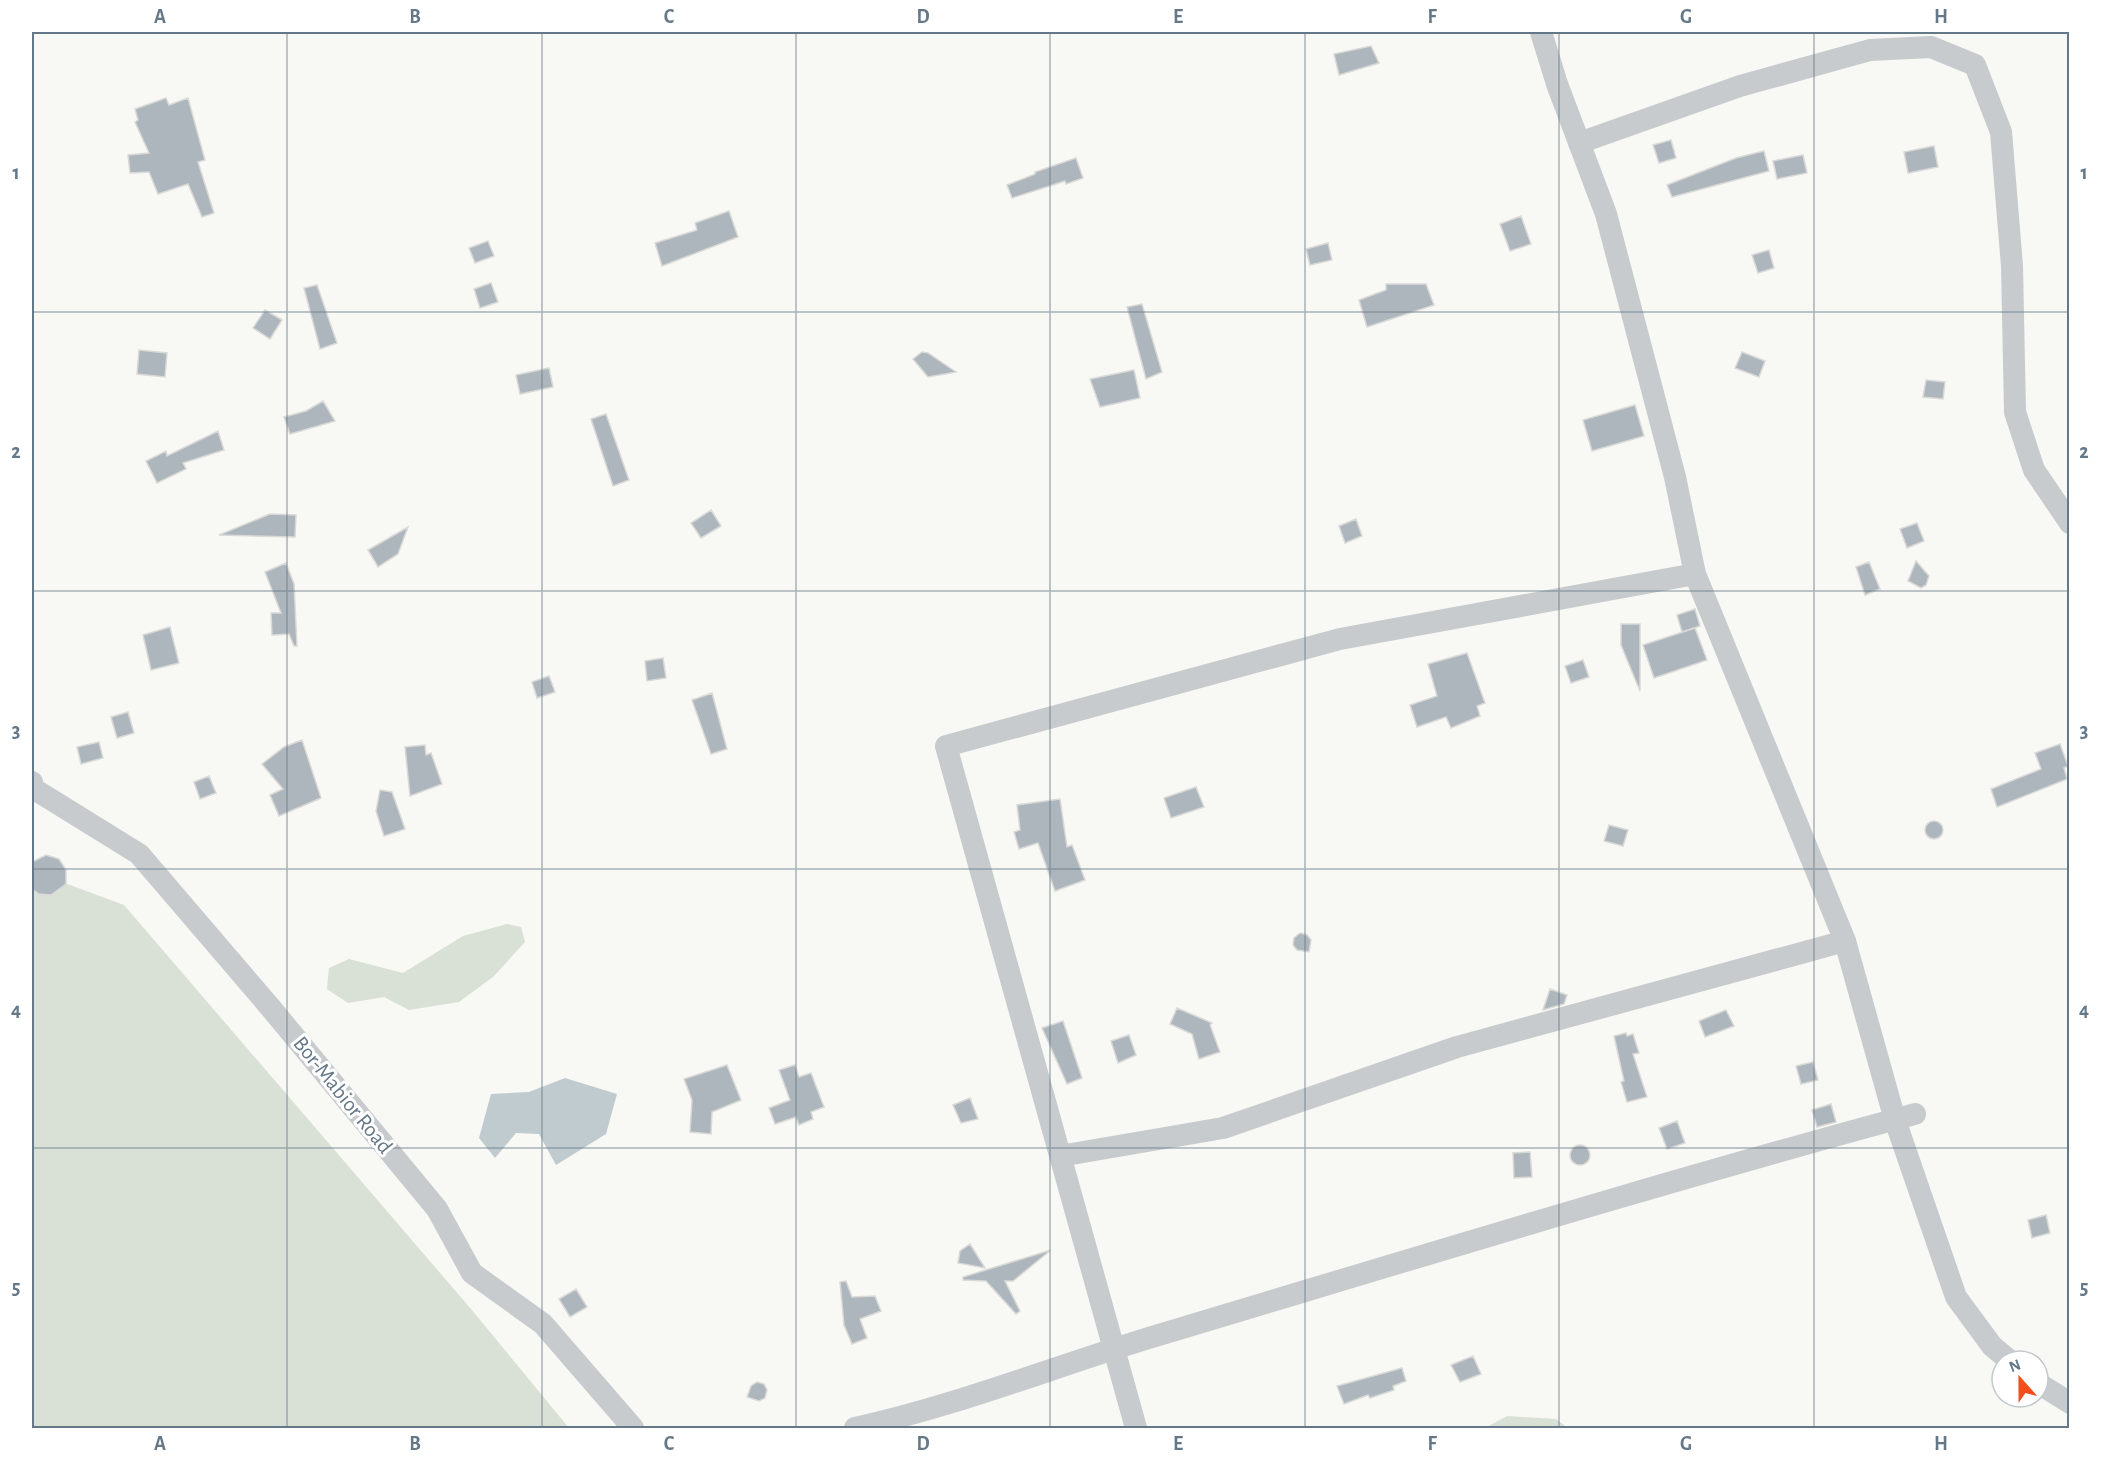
<svg xmlns="http://www.w3.org/2000/svg" width="2101" height="1460" viewBox="0 0 2101 1460" font-family="'Alegreya Sans',sans-serif">
<style>
.green{fill:#d9e0d5}
.water{fill:#c0cbd0}
.building{fill:#adb6bc;stroke:#d9d9d7;stroke-width:1.5}
.lines{fill:none;stroke-linecap:round;stroke-linejoin:round}
.minor{stroke:#c7cbce;stroke-width:22}
.grid{fill:none;stroke:#647888;stroke-width:1.5;stroke-opacity:0.55}
.labels{text-anchor:middle;dominant-baseline:central;stroke-width:6;stroke-linejoin:round;paint-order:stroke}
.street-label{font-size:22px;fill:#647888;stroke:#fff}
.neatline{fill:none;stroke:#647888;stroke-width:2}
.grid-label{font-size:20px;text-anchor:middle;font-weight:bold;fill:#647888}
</style>
<rect width="100%" height="100%" fill="#f8f8f4"/>
<path class="green" d="M32 871 124 905 471 1309 569 1428H32Z
M507 924 521 927 525 942 493 977 459 1002 409 1010 384 997 348 1003 327 989 329 968 349 959 403 973 463 936Z
M1507 1416 1556 1419 1568 1428H1485Z"/>
<path class="water" d="M565 1078 617 1094 606 1134 556 1165 539 1134 516 1133 495 1158 479 1138 491 1094 529 1092Z"/>
<path class="building" d="M1371 46 1379 63 1339 75 1334 54Z
M166 98 169 105 188 98 205 160 198 162 214 213 202 217 188 184 158 194 149 172 130 173 128 155 149 153 135 122 138 120 135 109Z
M1671 140 1676 158 1659 163 1653 145Z
M1934 146 1938 167 1908 173 1904 152Z
M1764 151 1769 171 1672 197 1667 185 1736 158Z
M1803 155 1807 173 1777 179 1773 161Z
M1076 158 1083 178 1066 184 1065 181 1012 198 1007 185 1035 174V172Z
M729 211 738 237 662 266 655 243 697 230 695 223Z
M1521 216 1531 244 1510 251 1500 224Z
M488 241 494 256 475 263 469 248Z
M1328 243 1332 260 1310 265 1306 249Z
M1769 250 1774 268 1758 273 1752 255Z
M491 283 498 302 480 308 474 289Z
M1386 284H1426L1434 305 1367 327 1359 300 1386 290Z
M317 285 337 343 320 349 304 288Z
M1142 304 1162 372 1146 379 1127 307Z
M265 310 282 320 270 339 253 328Z
M139 350 167 353 165 377 137 374Z
M922 352 928 353 956 372 928 377 913 359Z
M1742 352 1765 361 1759 377 1735 368Z
M549 368 553 387 520 394 516 375Z
M1134 370 1140 398 1100 407 1090 379Z
M1926 380 1945 382 1943 399 1923 397Z
M323 401 335 421 290 434 284 417 306 411Z
M1635 405 1644 436 1592 451 1583 420Z
M606 414 629 480 613 486 591 419Z
M218 431 224 450 183 463 186 469 157 483 146 461 166 451 167 456Z
M711 510 721 526 701 538 691 523Z
M270 514 296 515 295 537 219 535Z
M1356 519 1362 536 1345 543 1339 526Z
M1917 523 1924 541 1907 548 1900 529Z
M408 527 398 554 378 567 368 550Z
M1916 561 1929 576 1926 585 1921 588 1908 581Z
M1869 562 1880 589 1865 595 1856 567Z
M286 563 294 584 297 646H294L289 634 272 635 271 613H281L265 572Z
M1695 609 1700 626 1682 632 1677 615Z
M1621 624H1640V691L1621 645Z
M170 627 179 663 151 670 143 635Z
M1695 628 1707 660 1654 678 1643 645Z
M1467 653 1485 703 1477 706 1480 716 1451 728 1446 717 1417 727 1410 705 1437 696 1428 664Z
M663 658 666 678 647 681 645 661Z
M1583 660 1589 677 1571 683 1565 666Z
M549 676 555 692 537 698 532 682Z
M712 693 727 749 711 754 692 700Z
M128 712 134 733 117 738 111 717Z
M302 740 321 798 279 816 270 795 283 789 262 764 284 747Z
M99 742 103 758 81 764 77 747Z
M2060 744 2068 766 2064 768 2067 779 1997 807 1991 789 2041 769 2035 753Z
M425 745 426 755 431 753 442 784 410 796 405 747Z
M209 776 216 793 200 799 194 782Z
M1196 787 1204 807 1171 818 1164 798Z
M380 790 392 792 405 829 384 836 376 811Z
M1060 799 1067 847 1072 845 1085 880 1055 891 1038 843 1019 849 1014 832 1020 830 1017 805Z
M1925 830a9 9 0 1 1 18 0a9 9 0 1 1-18 0Z
M1609 825 1628 830 1623 846 1604 841Z
M46 855 59 859 66 870V884L51 895 39 894 32 889V862Z
M1300 933 1307 935 1311 940 1309 952 1297 950 1293 945 1294 938Z
M1550 989 1567 995 1564 1004 1543 1010Z
M1177 1008 1212 1023 1210 1025 1220 1052 1199 1059 1192 1034 1170 1024Z
M1726 1010 1734 1026 1705 1037 1699 1021Z
M1063 1021 1082 1078 1067 1084 1042 1028Z
M1626 1033 1627 1036 1633 1034 1639 1053 1633 1054 1647 1097 1627 1102 1621 1082 1624 1081 1614 1036Z
M1129 1035 1136 1055 1118 1063 1111 1041Z
M1813 1062 1818 1080 1801 1084 1796 1066Z
M727 1065 741 1100 712 1112 711 1134 690 1132 692 1100 684 1079Z
M795 1065 799 1077 811 1073 824 1107 811 1112 813 1119 799 1125 796 1117 775 1124 769 1108 790 1100 779 1070Z
M970 1098 978 1119 961 1123 953 1105Z
M1831 1104 1836 1122 1817 1127 1812 1110Z
M1677 1121 1685 1143 1667 1149 1659 1128Z
M1570 1155a10 10 0 1 1 20 0a10 10 0 1 1-20 0Z
M1530 1152 1532 1177 1514 1178 1513 1153Z
M2046 1215 2050 1233 2032 1238 2028 1220Z
M970 1244 985 1268 958 1263 960 1251Z
M1051 1250 1013 1281H1005L1020 1311 1016 1314 986 1281 963 1280V1277Z
M846 1281 852 1297 875 1296 881 1311 860 1319 867 1338 852 1344 844 1325 840 1282Z
M576 1289 587 1307 570 1317 559 1299Z
M1473 1356 1481 1374 1460 1382 1451 1365Z
M1402 1368 1406 1381 1393 1386 1394 1390 1370 1398 1368 1395 1344 1404 1337 1386Z
M757 1382 764 1384 767 1390 765 1398 759 1401 747 1397 751 1386Z"/>
<g class="lines">
<path class="minor" d="M1541 32 1557 84 1606 214 1675 477 1695 574 1845 941 1895 1120 1956 1297 1992 1346 2010 1361
M1579 143 1740 86 1870 50 1931 47 1975 65 2001 132 2012 266 2015 412 2034 470 2070 523
M32 782 34 789 139 854 270 1007 437 1209 472 1273 543 1324 633 1428
M1060 1156 1223 1128 1457 1047 1845 941
M2038 1383 2070 1403
M855 1428C956 1406 1053 1367 1152 1337 1406 1261 1659 1183 1915 1114
M1136 1428 946 746 1340 639 1695 574"/>
</g>
<path class="grid" d="M287 32V1428M542 32V1428M796 32V1428M1050 32V1428M1305 32V1428M1559 32V1428M1814 32V1428M32 312H2070M32 591H2070M32 869H2070M32 1148H2070"/>
<g class="labels">
<g class="street-label">
<text transform="translate(343 1095) rotate(51)">Bor-Mabior Road</text>
</g>
</g>
<rect width="2101" height="1460" fill="none" stroke="#ffffff" stroke-width="66"/>
<g transform="translate(2020 1379) rotate(339)"><circle r="28" fill="#ffffff" stroke="#c1c9cf" stroke-width="1.5"/>
<path d="M0-4.5L10 22L0 15L-10 22Z" fill="#f14f1c"/>
<text y="-9" font-size="16" font-weight="bold" text-anchor="middle" fill="#647888">N</text>
</g>
<rect x="33" y="33" width="2035" height="1394" class="neatline"/>
<g class="grid-label">
<text x="160" y="23">A</text>
<text x="415" y="23">B</text>
<text x="669" y="23">C</text>
<text x="923" y="23">D</text>
<text x="1178" y="23">E</text>
<text x="1432" y="23">F</text>
<text x="1686" y="23">G</text>
<text x="1941" y="23">H</text>
<text x="16" y="179">1</text>
<text x="2084" y="179">1</text>
<text x="16" y="458">2</text>
<text x="2084" y="458">2</text>
<text x="16" y="737">3</text>
<text x="2084" y="737">3</text>
<text x="16" y="1016">4</text>
<text x="2084" y="1016">4</text>
<text x="16" y="1294">5</text>
<text x="2084" y="1294">5</text>
<text x="160" y="1450">A</text>
<text x="415" y="1450">B</text>
<text x="669" y="1450">C</text>
<text x="923" y="1450">D</text>
<text x="1178" y="1450">E</text>
<text x="1432" y="1450">F</text>
<text x="1686" y="1450">G</text>
<text x="1941" y="1450">H</text>
</g>
</svg>
